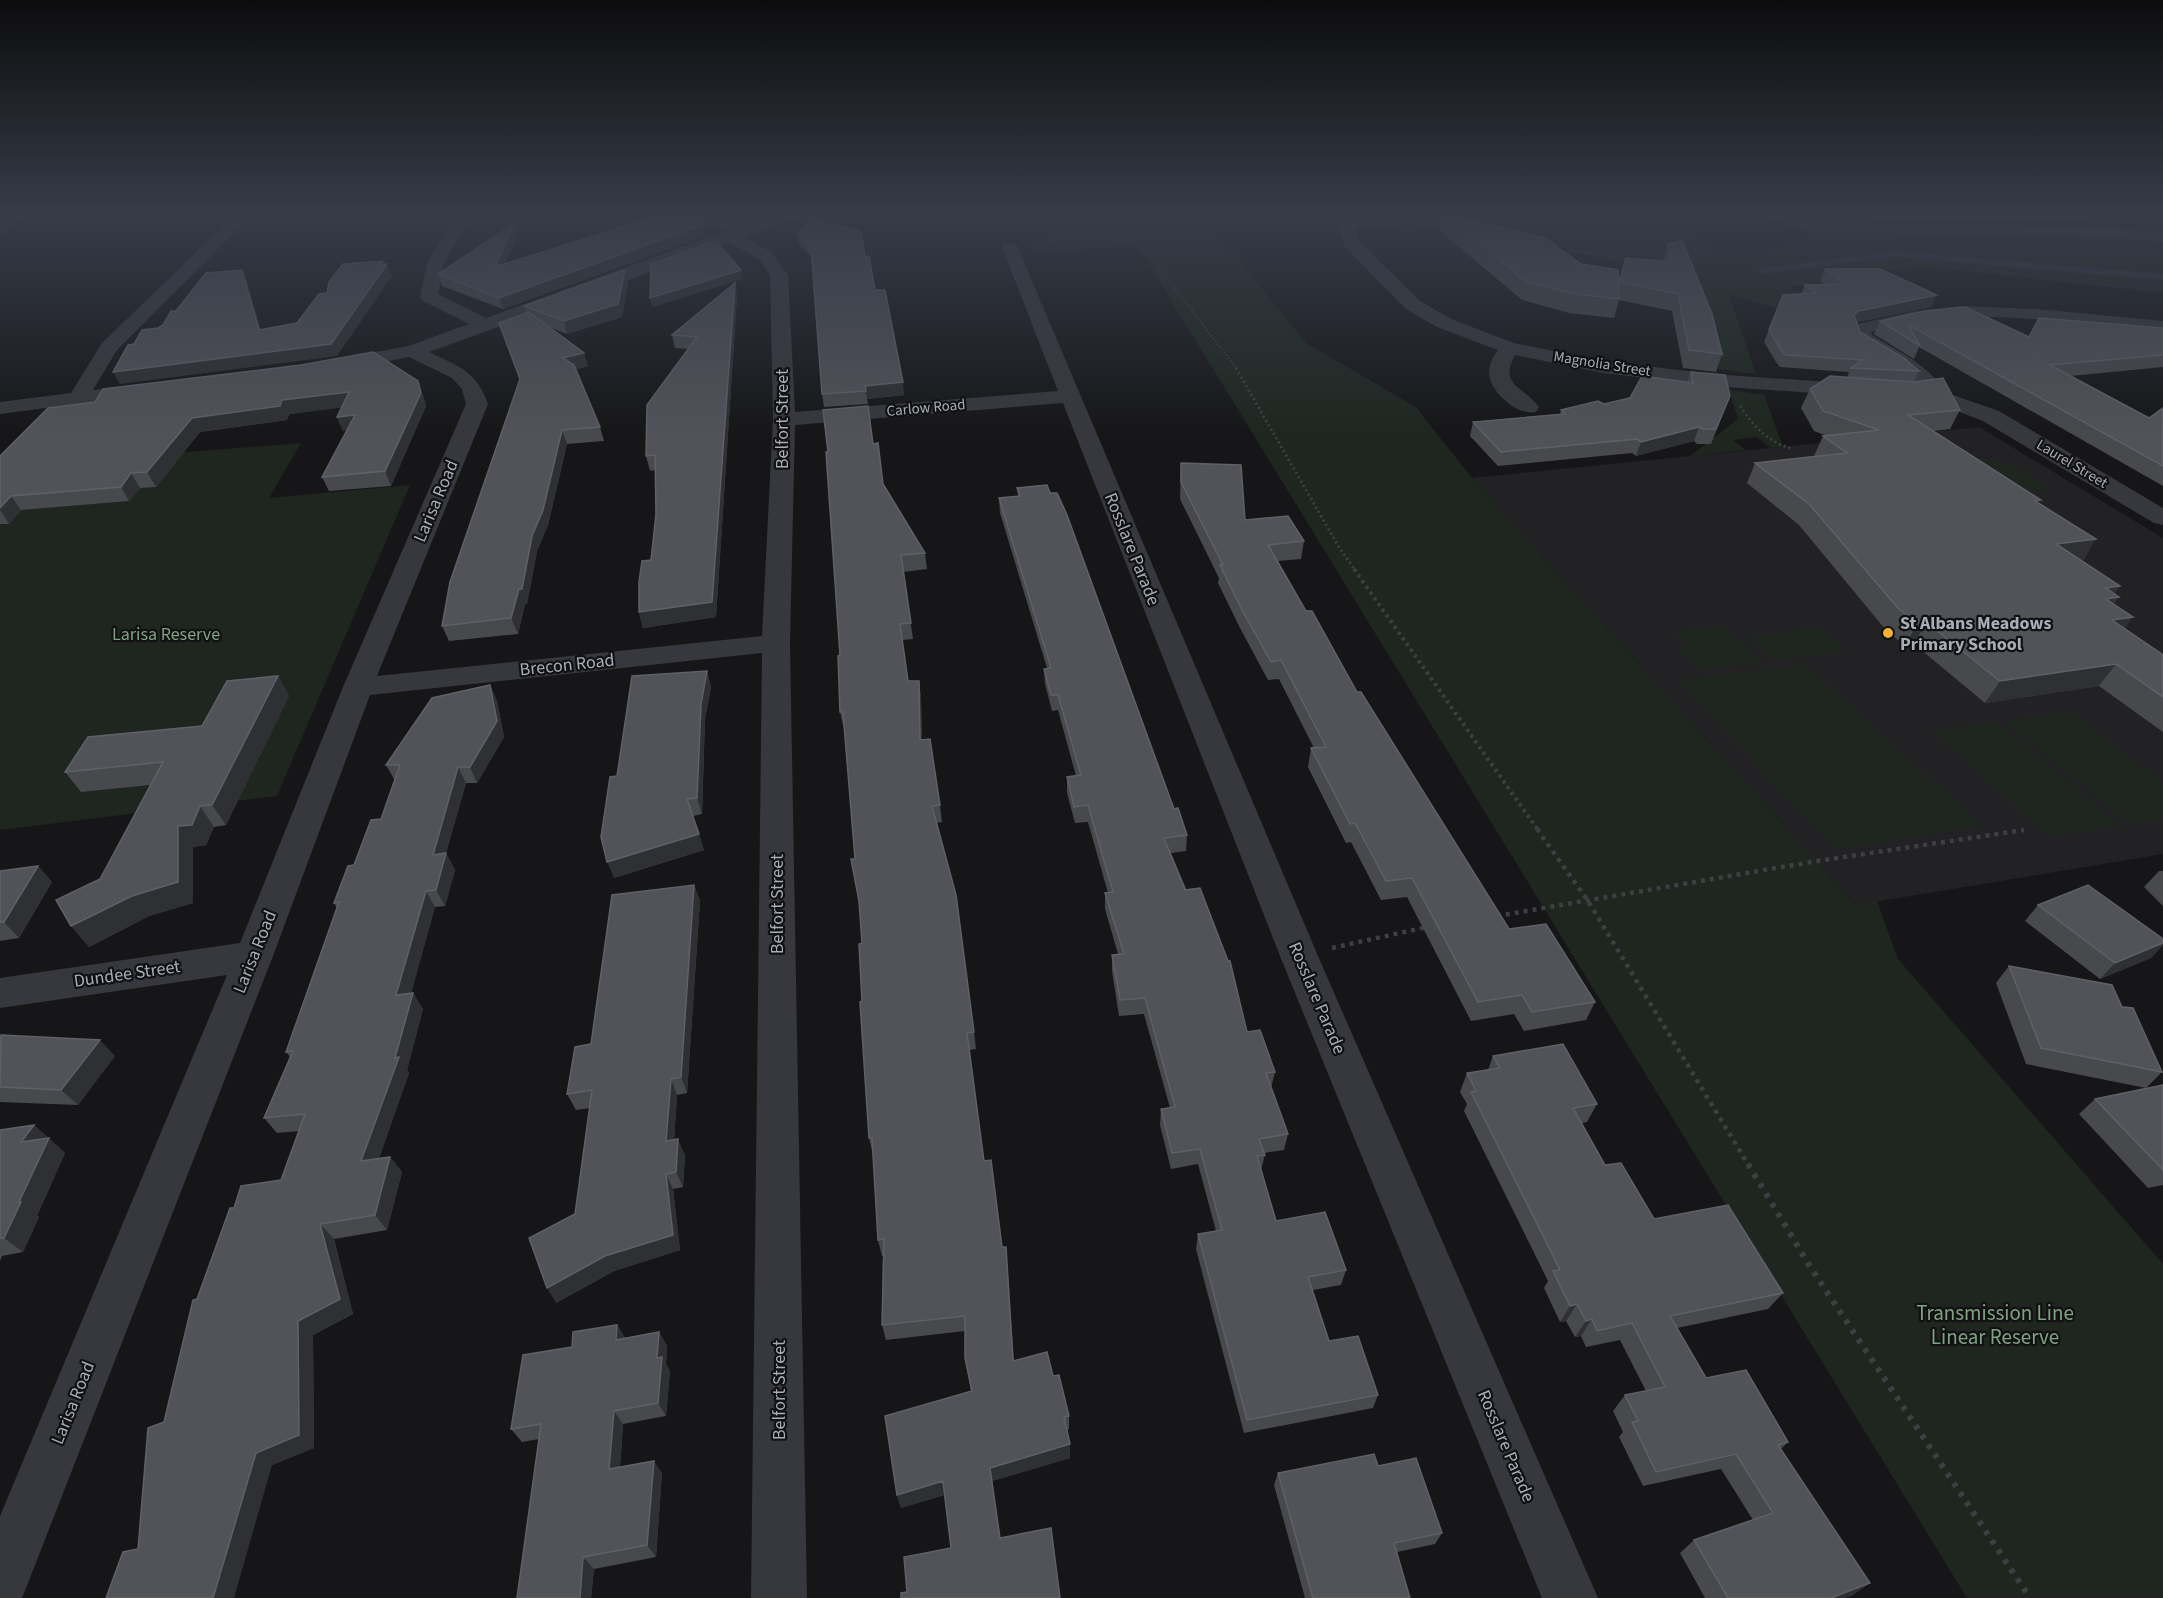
<svg xmlns="http://www.w3.org/2000/svg" width="2163" height="1598" viewBox="0 0 2163 1598" font-family="'Source Sans 3',sans-serif">
<style>
.built{fill:#222225}
.green{fill:#1e261f}
.lines{fill:none;stroke-linecap:round;stroke-linejoin:round}
.stream{stroke:#2c353c;stroke-width:6}
.path-far4{stroke:#3d3f44;stroke-width:2;stroke-dasharray:1.5 2;stroke-linecap:butt}
.path-far3{stroke:#3d3f44;stroke-width:3;stroke-dasharray:2 3;stroke-linecap:butt}
.path-far2{stroke:#3d3f44;stroke-width:4;stroke-dasharray:3 4;stroke-linecap:butt}
.path-far1{stroke:#3d3f44;stroke-width:4.5;stroke-dasharray:4 5;stroke-linecap:butt}
.path{stroke:#3d3f44;stroke-width:6;stroke-dasharray:4.5 7;stroke-linecap:butt}
.street{fill:#37383d;fill-rule:evenodd}
.wall{fill:#47494d}
.shaded-wall{fill:#2f3033}
.building{fill:#525359;stroke:#5f6168;stroke-width:1.5}
.poi-dot{fill:#f2b134;stroke:#111113;stroke-width:2}
.labels{text-anchor:middle;dominant-baseline:central;stroke-width:4.5;stroke-linejoin:round;paint-order:stroke}
.far-street-label{font-size:15px;fill:#a8adb8;stroke:#111113}
.street-label{font-size:18px;fill:#a8adb8;stroke:#111113}
.poi-label{font-size:18px;font-weight:bold;fill:#a8adb8;stroke:#111113;text-anchor:start}
.park-label{font-size:18px;fill:#7fa381;stroke:#111113}
.near-park-label{font-size:21px;fill:#7fa381;stroke:#111113}
</style>
<rect width="100%" height="100%" fill="#161618"/>
<path class="built" d="M1979 427 2163 538V854L1856 905 1472 478Z"/>
<path class="green" d="M1082 213H1209L1207 219 1306 343 1416 407 1472 478 1856 905 1877 901 1898 959 2163 1264V1598H1967L1137 245 1036 253 1031 240Z
M1441 213H1492L1561 226 1566 213H1667L1728 254 1798 242 1805 231 2140 236 2163 239V293L1925 267 1879 271 1790 287 1825 322 1729 295 1756 374 1718 369 1689 280 1571 251 1553 242 1479 223 1470 227 1438 219Z
M2078 213H2163V223L2142 222 2109 226Z
M1729 390 1764 395 1783 447 1770 448 1757 437 1733 440 1746 450 1690 456 1738 419Z
M301 443 269 498 410 485 277 796 0 830V473L101 459Z
M1978 458 2009 464 2050 489 2012 493 1972 468Z
M1724 625 1762 662 1699 671 1678 650 1688 648 1672 632Z
M1819 627 1846 651 1774 661 1749 637Z
M1804 663 1982 826 1837 850 1677 681Z
M2070 711 2163 784V819L2131 825 2005 721Z
M1997 722 2121 826 2050 837 1931 731Z"/>
<g class="lines">
<path class="stream" d="M1761 271 1896 254 2163 277"/>
<path class="path-far4" d="M1130 213 1160 269 1237 369
M1035 244 1136 225
M1559 251 1601 254 1629 261
M1718 338 1724 357"/>
<path class="path-far3" d="M1236 368 1340 549 1355 570
M1740 406C1753 426 1769 443 1793 449"/>
<path class="path-far2" d="M1354 569 1538 830"/>
<path class="path-far1" d="M1537 829 1588 901 1749 1166
M1497 916 1817 861 2024 830
M1332 948 1427 927"/>
<path class="path" d="M1748 1164 1809 1265 2030 1598"/>
<path class="street" d="M13 213H31L6 232 0 234V222Z
M237 213H254L117 350 93 390 144 384 151 386 154 390 151 394 0 414V402L71 393 102 343Z
M457 213H473L444 263 438 294 486 318 726 231 678 216 676 213H699L743 227 783 213H805L803 216 745 237 771 252 788 275 795 412 1058 391 1002 247 1004 243H1016L1318 956 1598 1598H1542L1280 956 1063 403 795 425 790 643 807 1598H751L762 653 370 695 273 956 28 1583 22 1598H0V1516L227 975 0 1008V978L240 943 343 687 466 404 462 389 452 378 409 357 338 371 331 369 328 365 331 361 338 359 408 346 469 324 423 301 420 297 427 263ZM730 243 759 259 770 275 773 419 762 636 377 676 488 404C477 371 458 366 429 352Z
M1352 213H1369L1366 216 1415 214 1490 231 1492 234 1484 239 1415 224 1354 227 1359 241 1420 301 1451 319 1514 343 1604 361 1712 374 1859 384 1866 386 1869 390 1866 394 1859 396 1712 386 1604 373 1515 355C1498 386 1525 387 1539 407L1536 412C1517 416 1490 392 1489 373 1489 364 1493 357 1498 350L1437 327 1406 309 1345 247 1338 226Z
M1766 213C1788 211 1799 221 1820 222L2120 228 2163 232V242L2120 238 1803 231 1768 216Z
M1961 306 2037 309 2163 321V333C2092 326 2019 313 1948 318 1922 320 1897 326 1871 332L1872 335C1894 349 1925 363 1940 385L1937 389 1930 391 1923 389 1899 369 1853 338 1851 329 1854 325 1911 312Z
M1947 393 1999 411 2163 508V525L2154 523 1983 421 1939 404 1936 399 1939 394Z"/>
</g>
<path class="wall" d="M1803 213H2091L2087 219 2016 222 1967 218 1814 219Z
M1444 214 1581 264 1619 283 1626 258 1663 261 1668 244 1722 354 1716 372 1683 368 1672 311 1619 300 1614 318 1569 313 1522 300 1440 231Z
M519 233 505 264 705 236 503 309 442 286 438 274Z
M797 233 865 257 904 395 867 399 868 404 824 407 822 394 812 257 799 244Z
M1825 269 1931 307 1857 322 1860 332 1919 371 1914 382 1960 410 1950 429 1934 431 2039 503 2083 561H2081L2114 594V604L2124 628 2163 655V732L2099 686 1985 703 1914 644 1905 646 1885 629 1799 525 1747 483 1755 463 1814 456 1823 436H1827L1814 431 1801 408 1810 389 1847 378 1849 372 1780 367 1776 362 1764 342 1783 295 1801 294 1805 285H1825L1820 281Z
M625 270 628 282 622 317 567 334 549 327 588 366 576 369 600 427 604 441 567 444 548 525 537 551 527 604H525L518 634 449 641 442 626 519 380 526 313 524 306Z
M737 296 716 617 643 628 639 612 651 560 656 514 655 470 650 471 646 456 688 349 675 348 672 335Z
M1880 321 2029 337 2163 328V367L2070 376 2149 418 2163 408V486L1919 347 1914 359 1874 334Z
M1691 372 1730 396 1711 444H1697L1694 441 1636 456 1632 453 1498 466 1470 436 1473 422 1560 414 1561 410 1604 404 1687 382Z
M423 395 426 406 391 486 329 491 322 477 347 430 343 431 337 417 342 407 289 414 287 420 200 432 156 487 140 488 129 501 21 510 9 524H0V456L48 408Z
M873 444 883 484 925 553 927 569 903 572 913 639 902 640 908 681H919L921 698 922 740 940 805 942 822 936 823 974 1032 976 1049 969 1050 984 1161 1002 1247H1006L1014 1361 1053 1376 1069 1416V1429L1067 1430 1070 1444V1458L992 1481 1000 1538 907 1592 951 1548 944 1495 901 1508 897 1495 971 1392 965 1358V1331L886 1340 882 1325 883 1256H882L878 1240 873 1155 869 1138 862 1001V943L859 903 844 729 840 712V655Z
M1181 463 1245 520 1304 541 1301 559 1278 561 1306 611 1357 692 1509 929 1595 1002 1586 1020 1524 1031 1514 1014 1471 1021 1407 897 1381 900 1351 842 1346 843 1308 767 1311 748H1314L1279 679 1268 680 1240 628 1218 583 1219 578 1180 499Z
M1017 488 1050 493 1174 809 1187 835 1186 851 1171 853 1247 1032 1275 1072 1271 1088 1288 1134 1284 1150 1264 1153 1265 1155 1261 1170 1276 1221 1346 1270 1341 1285 1313 1290 1329 1341 1378 1395 1373 1408 1244 1433 1196 1249 1198 1234 1216 1231 1198 1164 1171 1169 1160 1125 1161 1109 1170 1108 1144 1014 1119 1016 1112 971V955L1118 954 1105 909V893H1108L1088 822 1075 823 1067 793V777L1076 776 1058 710 1052 711 1045 684 1044 669 1047 668 1000 513 999 498 1018 496Z
M707 671 711 687 705 719 702 814 693 816 704 850 614 878 617 776Z
M278 676 289 696 226 825 214 827 206 845 193 847V903L149 916 89 947 71 926 100 879 150 785 81 792 65 772 202 726Z
M490 685 497 701 504 737 477 783H466L446 853 455 870 445 906 435 907 411 993H413L423 1009 407 1070 409 1073 379 1158 390 1157 402 1172 387 1230 334 1239 353 1314 313 1335 314 1448 272 1465 138 1549 164 1422 197 1299 234 1208 281 1180 299 1131 277 1133 264 1118 290 1057 286 1052 337 908 334 903 354 865 381 819 395 781 386 765Z
M38 866 52 882 19 938 0 941V871Z
M2159 871H2163V906L2144 887Z
M694 885 700 901 687 1093 677 1095 674 1140 685 1155 683 1187 673 1189 680 1250 614 1271 556 1303 575 1214 590 1108 576 1110 567 1094 591 1044Z
M2038 905 2163 939V945L2151 958 2100 979 2025 921Z
M2009 966 2122 1007 2162 1072 2146 1088 2026 1064 1996 983Z
M0 1036 115 1056 78 1105 0 1102Z
M1493 1056 1597 1104 1587 1122 1582 1123 1605 1165 1654 1219 1783 1293 1768 1309 1677 1328 1706 1378 1788 1442 1781 1449 1870 1583 1851 1596 1844 1598H1705L1680 1553 1694 1540 1753 1520 1721 1469 1643 1486 1619 1437 1623 1432 1613 1411 1625 1395 1646 1391 1620 1340 1586 1347 1581 1336 1575 1337 1566 1321 1560 1322 1544 1288 1548 1281 1464 1111 1467 1104 1460 1092 1467 1073 1488 1070Z
M2163 1085V1185L2148 1188 2079 1114 2095 1099Z
M34 1125 65 1153 37 1216 39 1217 23 1252 2 1256 0 1261V1130Z
M617 1325 625 1338 659 1332 667 1346 666 1364 670 1371 666 1416 623 1424 620 1467 662 1473 656 1557 594 1569 591 1598H517L539 1439 522 1442 511 1429 572 1347Z
M1378 1466 1442 1533 1435 1544 1397 1552 1410 1598H1305L1274 1485 1278 1473Z"/>
<path class="shaded-wall" d="M515 223 519 233 498 278 495 267Z
M703 225 705 236 503 309 499 298Z
M383 261 385 268 387 264 392 276 337 356 120 384 113 372 331 344Z
M242 270 247 282 265 343 259 330Z
M625 270 628 282 622 317 567 334 564 321Z
M741 270 743 279 653 307 650 298Z
M735 283 737 296 716 617 643 628 639 612Z
M1937 295 1931 307 1853 323 1854 315 1859 311Z
M584 353 588 366 567 372 563 358Z
M418 381 423 395 426 406 391 486 385 471Z
M903 382 904 395 867 399 865 386Z
M349 392 355 406 289 414 287 420 200 432 156 487 147 472 192 418 282 400Z
M355 415 361 429 343 431 337 417Z
M1699 427 1694 441 1636 456 1641 442Z
M562 430 567 444 548 525 537 551 527 604H525L518 634 511 618 532 536Z
M131 473 140 488 129 501 121 487Z
M11 496 21 510 9 524 0 510V508Z
M2096 539 2083 561 2043 566 2056 544Z
M2120 586 2112 598 2119 597 2104 619 2106 588Z
M2133 617 2117 639 2112 620Z
M1926 622 1914 644 1905 646 1917 624Z
M2116 664 2099 686 1985 703 2000 681Z
M707 671 711 687 705 719 702 814 697 798 701 704Z
M278 676 289 696 226 825 212 805Z
M919 681 921 698 922 758 920 740Z
M490 685 497 701 504 737 477 783 470 767Z
M458 767 466 783 441 871 446 853 455 870 445 906 436 890 433 855Z
M200 806 214 827 206 845 193 847V903L149 916 89 947 71 926Z
M699 834 704 850 614 878 607 862Z
M38 866 52 882 19 938 4 922Z
M694 885 700 901 687 1093 681 1077Z
M426 891 435 907 406 1011 396 995Z
M2163 943V945L2151 958 2100 979 2115 963Z
M413 993 423 1009 407 1070 409 1073 373 1176 361 1161 395 1058Z
M100 1040 115 1056 78 1105 61 1090Z
M671 1079 677 1095 673 1156 666 1141Z
M34 1125 65 1153 37 1216 39 1217 23 1252 4 1238 19 1202 21 1142Z
M678 1139 685 1155 683 1187 676 1172Z
M390 1157 402 1172 387 1230 375 1215Z
M666 1174 673 1189 680 1250 614 1271 556 1303 547 1288Z
M320 1224 334 1239 353 1314 313 1335 314 1448 272 1465 234 1598H213L256 1453 298 1321Z
M1577 1304 1566 1321 1560 1322 1570 1306Z
M1592 1319 1581 1336 1575 1337 1586 1321Z
M617 1325 625 1339 616 1340Z
M659 1332 667 1346 666 1364 670 1371 666 1416 658 1403 657 1358Z
M614 1411 623 1424 619 1481 609 1469Z
M1070 1444V1458L992 1481 990 1468Z
M654 1461 662 1473 656 1557 647 1545Z
M943 1481 946 1494 901 1508 897 1495Z
M583 1557 594 1569 591 1598H580Z
M1870 1583 1851 1596 1844 1598H1831Z"/>
<path class="building" d="M666 213 703 225 499 298 438 274 515 223 495 267Z
M1444 214 1545 238 1581 264 1618 270 1619 299 1575 294 1526 282Z
M815 219 861 232 865 257 869 256 875 290H885L903 382 865 386 866 391 822 394 811 247 797 233Z
M1682 240 1712 314 1722 354 1689 350 1678 294 1619 282 1626 258 1671 262 1668 244Z
M716 241 741 270 650 298 651 264Z
M383 261 380 265 387 264 331 344 113 372 128 345 134 344 142 330 158 328 163 325 171 311H176L206 273 242 270 259 330 297 323 319 294 327 293 329 282 343 264Z
M1825 269H1880L1937 295 1859 311 1854 315 1860 332 1904 358 1919 371 1851 368 1863 360 1786 355 1781 350 1769 330 1783 295 1816 293 1805 285 1845 284Z
M625 270 618 304 564 321 524 306Z
M735 283 712 602 639 612V582L642 561 651 560 656 514 655 455 646 456 647 405 697 337 672 335Z
M1965 307 2029 337 2039 318 2163 328V355L2050 365 2149 418 2163 408V466L1909 325 1920 346 1880 321 1925 311Z
M529 312 584 353 563 358 574 365 600 427 562 430 543 510 532 536 522 589H519L511 618 442 626 450 582 520 379 499 323Z
M373 352 418 381 421 393 385 471 322 477 355 415 337 417 349 392 282 400 280 406 192 418 147 472 131 473 121 487 11 496 0 508V456L48 408 95 402 103 389 301 365Z
M1691 372 1725 375 1730 396 1716 429H1703L1699 427 1641 442 1637 439 1501 452 1473 422 1565 414 1561 410 1598 401 1604 404 1630 398 1642 376 1693 383Z
M1830 376 1914 382 1943 378 1960 410 1908 415 2041 500 2035 501 2096 539 2056 544 2120 586 2106 588 2119 597 2106 599 2133 617 2112 620 2163 655V697L2116 664 2000 681 1926 622 1917 624 1897 607 1809 504 1755 463 1847 453 1823 436 1879 430 1823 411 1810 389Z
M868 406 873 444 878 443 883 484 925 553 901 555 911 623 900 624 908 681H919L920 740 930 739 940 805 932 806 956 895 974 1032 967 1033 984 1161 991 1160 1002 1247H1006L1013 1361 1047 1352 1053 1376 1059 1375 1069 1416 1064 1417 1070 1444 990 1468 1000 1538 1051 1528 1060 1598H901V1593L907 1592 904 1557 951 1548 943 1481 897 1495 885 1416 972 1391 965 1358V1316L882 1325 884 1239 878 1240 872 1138H869L860 1002 862 1001 859 944 862 943 859 901 851 859H855L843 712H840L838 656 840 655 826 452H828L823 410Z
M1181 463 1241 465 1245 520 1288 516 1304 541 1268 545 1306 611H1312L1357 692H1361L1509 929 1546 924 1595 1002 1532 1012 1522 995 1478 1002 1412 878 1386 881 1355 823 1350 824 1311 748 1326 747 1281 660 1271 662 1242 610 1220 565H1223L1181 482Z
M1047 485 1050 493H1057L1067 515 1174 809 1178 808 1187 835 1164 838 1185 890 1200 888 1228 961H1230L1247 1032 1260 1030 1275 1072 1266 1073 1288 1134 1259 1139 1265 1155 1257 1156 1276 1221 1325 1212 1346 1270 1308 1277 1329 1341 1358 1336 1378 1395 1247 1420 1198 1234 1222 1230 1200 1149 1172 1153 1161 1109 1175 1107 1145 998 1120 1000 1112 955 1124 954 1105 893 1113 892 1088 805 1074 807 1067 777 1081 775 1058 695H1051L1044 669 1051 668 999 498 1020 496 1017 488Z
M707 671 701 704 697 798 687 799 699 834 607 862 601 837 610 777 617 776 632 676Z
M278 676 212 805 200 806 192 825 178 826V882L132 896 71 926 56 900 100 879 163 762 65 772 88 737 202 726 227 681Z
M490 685 497 721 470 767H458L433 855 446 853 436 890 426 891 396 995 413 993 395 1058 399 1057 361 1161 390 1157 375 1215 320 1224 340 1299 298 1321 299 1435 256 1453 213 1598H106L123 1552 138 1549 148 1428 164 1422 193 1300 197 1299 230 1208H234L241 1186 281 1180 305 1114 264 1118 293 1051 286 1052 339 902 334 903 348 866 354 865 371 820 381 819 400 765H386L432 698Z
M38 866 4 922H0V871Z
M694 885 681 1077 671 1079 666 1141 678 1139 676 1172 666 1174 673 1235 605 1256 547 1288 529 1238 575 1214 592 1090 567 1094 575 1047 591 1044 612 895Z
M2088 885 2163 939V943L2115 963 2038 905Z
M2009 966 2112 985 2122 1007 2133 1008 2162 1072 2041 1048Z
M1 1035 100 1040 61 1090 0 1087Z
M1563 1044 1597 1104 1573 1108 1605 1165 1621 1163 1654 1219 1728 1205 1783 1293 1670 1316 1706 1378 1746 1370 1788 1442 1778 1445 1870 1583 1831 1598H1728L1694 1540 1773 1513 1736 1454 1656 1472 1632 1422 1638 1421 1625 1395 1665 1387 1632 1323 1597 1331 1592 1319 1586 1321 1577 1304 1570 1306 1553 1271 1560 1270 1471 1092 1476 1091 1467 1073 1500 1068 1493 1056Z
M2163 1085V1170L2095 1099Z
M34 1125 21 1142 49 1138 19 1202H21L4 1238H0V1130Z
M617 1325 616 1340 659 1332 657 1358 662 1357 658 1403 614 1411 609 1469 654 1461 647 1545 583 1557 580 1598H517L541 1424 511 1429 523 1355 572 1347 573 1332Z
M1374 1454 1378 1466 1416 1458 1442 1533 1394 1543 1410 1598H1313L1278 1473Z"/>
<linearGradient id="sky" x2="0" y2="1"><stop stop-color="#0c0c0d"/><stop offset="0.49" stop-color="#363c48"/><stop offset="1" stop-color="#363c48" stop-opacity="0"/></linearGradient>
<rect width="2163" height="436" fill="url(#sky)"/>
<circle class="poi-dot" cx="1888" cy="633" r="6"/>
<g class="labels">
<g class="far-street-label">
<text transform="translate(1602 364) rotate(9)">Magnolia Street</text>
<text transform="translate(926 408) rotate(-5)">Carlow Road</text>
<text transform="translate(2072 464) rotate(31)">Laurel Street</text>
</g>
<g class="street-label">
<text transform="translate(782 419) rotate(-90)">Belfort Street</text>
<text transform="translate(436 501) rotate(-67)">Larisa Road</text>
<text transform="translate(1132 549) rotate(68)">Rosslare Parade</text>
<text transform="translate(567 665) rotate(-6)">Brecon Road</text>
<text transform="translate(777 904) rotate(-90)">Belfort Street</text>
<text transform="translate(255 952) rotate(-68)">Larisa Road</text>
<text transform="translate(127 974) rotate(-8)">Dundee Street</text>
<text transform="translate(1317 998) rotate(67)">Rosslare Parade</text>
<text transform="translate(779 1390) rotate(-90)">Belfort Street</text>
<text transform="translate(73 1403) rotate(-68)">Larisa Road</text>
<text transform="translate(1506 1446) rotate(67)">Rosslare Parade</text>
</g>
<g class="poi-label">
<text x="1900" y="623">St Albans Meadows<tspan x="1900" dy="21">Primary School</tspan></text>
</g>
<g class="park-label">
<text x="166" y="634">Larisa Reserve</text>
</g>
<g class="near-park-label">
<text x="1995" y="1313">Transmission Line<tspan x="1995" dy="24">Linear Reserve</tspan></text>
</g>
</g>
</svg>
